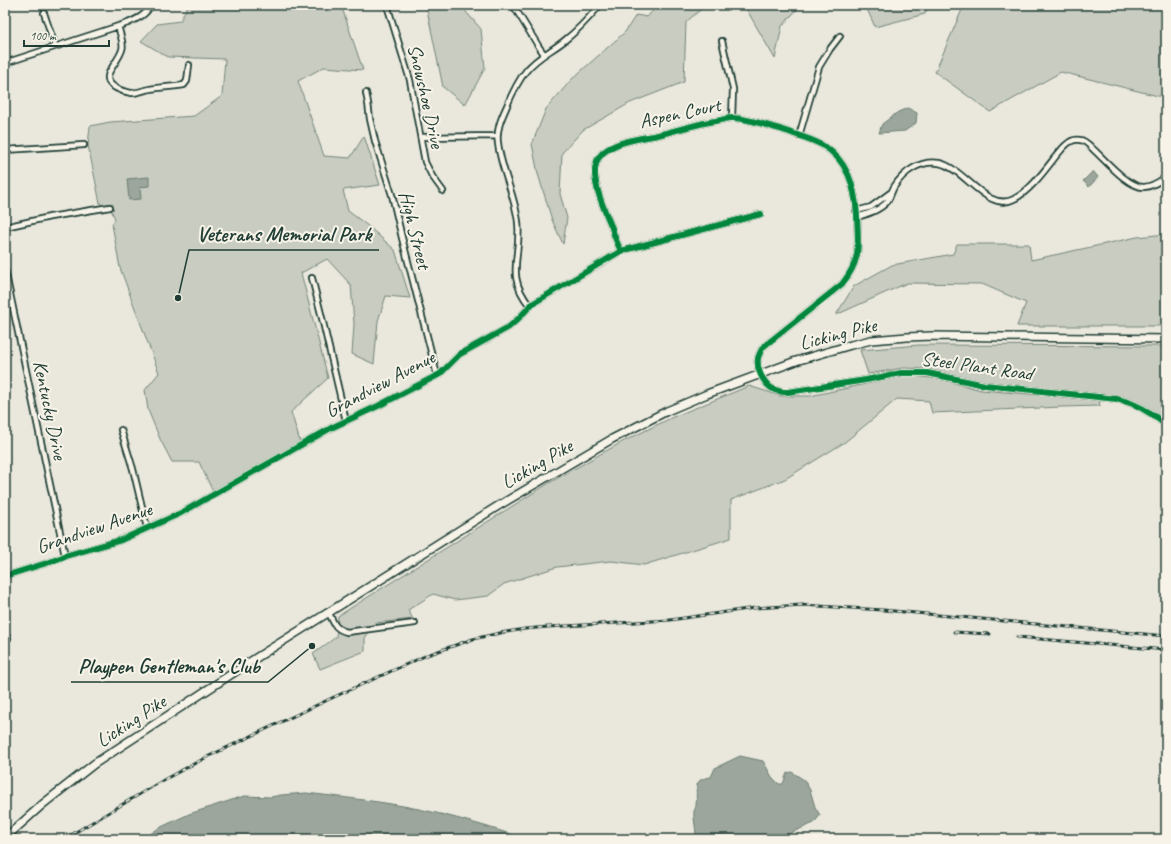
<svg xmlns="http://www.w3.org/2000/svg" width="1171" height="844" viewBox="0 0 1171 844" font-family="Caveat,sans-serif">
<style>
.green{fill:#c8ccc1;stroke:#74847a}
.water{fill:#9ca69c;stroke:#6a7c72}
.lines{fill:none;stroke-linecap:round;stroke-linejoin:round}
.street-casing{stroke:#1f3d34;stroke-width:8}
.primary-casing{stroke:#1f3d34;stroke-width:10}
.street{stroke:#f7f3e8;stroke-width:4.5}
.primary{stroke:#f7f3e8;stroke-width:7}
.rail-casing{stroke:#1f3d34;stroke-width:3}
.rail{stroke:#f7f3e8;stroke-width:1.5;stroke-dasharray:4.5;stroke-linecap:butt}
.cycleway-casing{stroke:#f7f3e8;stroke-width:8}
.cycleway{stroke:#00873e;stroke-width:6}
.labels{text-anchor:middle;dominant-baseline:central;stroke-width:4;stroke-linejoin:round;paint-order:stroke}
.street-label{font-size:20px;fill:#1f3d34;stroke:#f7f3e8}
.leader{fill:none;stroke:#1f3d34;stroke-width:1.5}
.callout-dot{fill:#1f3d34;stroke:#f7f3e8;stroke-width:1.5}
.callout-label{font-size:21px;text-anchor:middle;font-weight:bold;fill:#1f3d34;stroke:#f7f3e8;stroke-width:4;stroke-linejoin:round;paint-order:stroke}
</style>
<rect width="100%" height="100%" fill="#eae8dd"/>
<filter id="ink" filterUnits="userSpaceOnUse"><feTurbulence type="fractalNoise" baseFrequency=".025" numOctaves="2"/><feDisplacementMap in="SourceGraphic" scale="8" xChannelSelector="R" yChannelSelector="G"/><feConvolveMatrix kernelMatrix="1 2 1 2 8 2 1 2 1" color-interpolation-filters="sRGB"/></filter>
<g filter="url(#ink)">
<path class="green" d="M188 5H341L363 70 324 67 298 81 324 156 350 158 364 136 380 185 343 190 348 211 368 226 395 250 410 298 386 296 378 321 374 364 352 354 354 324 351 285 327 259 301 273 328 378 291 412 301 445 214 494 199 462H172L160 439 148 410 145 390 159 373 120 268 112 224 115 219 110 207 101 208 88 145 90 126 110 122 194 116 222 96 225 59 168 57 141 41 157 24 180 21Z
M426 5H460L481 29 485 68 465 105 443 87Z
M658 5H706L686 22 684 82 630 103 583 130 562 153 560 194 567 218 563 244 552 220 538 174 532 144 546 109 572 79 625 32 636 15 647 17Z
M744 5H801L782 26 775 59Z
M859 5H928L925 14 875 27 867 9Z
M964 5H1166V98L1061 72 990 112 935 72Z
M1166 234V326H1017L1026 303 982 284 907 283 836 315 854 286 892 265 953 254 957 244H1029L1031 260 1137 237Z
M919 345 1166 346V421L1146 407 1119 397 972 380 928 369 903 368 868 374 860 350Z
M902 375 940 379 981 390 1099 400 1100 406 1062 407 932 413 929 401 897 399 845 442 785 479 731 500V538L644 565 611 561 557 567 504 584 488 596 455 600 433 594 408 610 413 619 375 623 365 638V651L320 669 313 654 336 637 338 616 549 483 622 442 673 417 749 386 781 396H810L871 383Z"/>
<path class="water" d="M908 108 917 113 916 123 905 131 879 133 882 124 898 112Z
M1093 171 1098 177 1089 187 1083 181Z
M149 177V186L140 187 141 199 129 200 127 179Z
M740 756 763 761 772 777 779 784H783L787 773 792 772 804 780 810 790 815 807 820 815 814 823 781 837H772L767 839H698L696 836C696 828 693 818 694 811 695 809 696 807 696 805 698 790 691 779 711 777L715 768Z
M306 793C332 796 359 799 385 803 433 810 480 824 526 839H143L159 828 189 814 244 796 271 797 281 795Z"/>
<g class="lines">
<defs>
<path id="street" d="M387 5 410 80 425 162 432 176 443 191
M513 5 539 47 544 54
M44 13 55 46
M118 26C124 47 126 47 113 66 111 69 108 73 108 77 107 87 124 92 131 93 137 93 144 90 150 89 161 87 172 87 184 85L187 81 189 65
M722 41 733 89 732 118
M5 63 128 23C137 19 146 15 151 5
M366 93 368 103 370 119 375 141 392 195 402 238 437 375
M799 136 819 67 830 49 840 36
M421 137 497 136
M5 150 84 145
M856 211 871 207 890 193
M857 217C867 214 878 211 886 203 890 199 891 192 894 187 904 171 921 160 939 163 965 168 987 213 1014 199 1030 191 1045 170 1056 156 1060 152 1062 148 1066 145 1070 141 1075 139 1080 140 1085 140 1091 147 1094 150 1106 161 1129 188 1144 187 1152 187 1160 181 1166 177
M5 227 50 217 110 207
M621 251C617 243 614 236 612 228 605 212 591 181 596 164 602 141 642 139 662 134 681 129 700 123 721 120 724 119 729 118 732 118 747 118 766 125 780 129 793 134 810 138 822 145 848 160 855 187 857 215 858 245 862 259 842 284L763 347C761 351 759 354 758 358 756 371 766 389 779 391 781 392 785 392 788 392L866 380 901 373H927L985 385 1117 399C1135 403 1152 413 1166 425
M5 270 65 556
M312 278 322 318 346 421
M530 306C504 274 522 257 518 222 515 195 501 170 498 143 496 131 501 119 506 108 511 96 517 82 526 71 537 57 550 52 564 41 577 31 589 18 600 5
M121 430 133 469 147 528
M5 576 50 562 65 556 121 540 181 513 331 428 378 406 440 374 460 354 509 327 518 319 532 304 621 251 761 214
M329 613C334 624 335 629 347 632L415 623
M5 639 8 638"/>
<path id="primary" d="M5 838 43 804 94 764 256 658 498 506 612 439 667 411 707 394 796 361 851 345 871 340 907 337 931 336 1166 339"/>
</defs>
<use href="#street" class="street-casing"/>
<use href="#primary" class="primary-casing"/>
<use href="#street" class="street"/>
<use href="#primary" class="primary"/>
<defs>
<path id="rail" d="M954 632 990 634
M1017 637 1166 650
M64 839 167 778 207 757 334 697 427 655 473 639 500 633 525 629 548 627 670 620 755 608 802 605 883 610 1166 636"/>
</defs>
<use href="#rail" class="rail-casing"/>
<use href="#rail" class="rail"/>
<defs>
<path id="cycleway" d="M621 251C617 243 614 236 612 228 605 212 591 181 596 164 602 141 642 139 662 134 681 129 700 123 721 120 724 119 729 118 732 118 747 118 766 125 780 129 793 134 810 138 822 145 848 160 855 187 857 215 858 245 862 259 842 284L763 347C761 351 759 354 758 358 756 371 766 389 779 391 781 392 785 392 788 392L866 380 901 373H927L985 385 1117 399C1135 403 1152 413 1166 425
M5 576 50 562 65 556 121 540 181 513 331 428 378 406 440 374 460 354 509 327 518 319 532 304 621 251 761 214"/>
</defs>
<use href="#cycleway" class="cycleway-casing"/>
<use href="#cycleway" class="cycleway"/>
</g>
</g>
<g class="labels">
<g class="street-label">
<text transform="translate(426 96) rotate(77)">Snowshoe Drive</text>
<text transform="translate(680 113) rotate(-12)">Aspen Court</text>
<text transform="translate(415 230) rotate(76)">High Street</text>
<text transform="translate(838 334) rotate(-14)">Licking Pike</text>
<text transform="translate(977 366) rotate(8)">Steel Plant Road</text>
<text transform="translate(380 384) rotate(-28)">Grandview Avenue</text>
<text transform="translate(50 410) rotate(78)">Kentucky Drive</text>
<text transform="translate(537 464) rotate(-30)">Licking Pike</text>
<text transform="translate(94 528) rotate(-19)">Grandview Avenue</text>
<text transform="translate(131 721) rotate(-33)">Licking Pike</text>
</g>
</g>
<path class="leader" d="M178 298L189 250H379M312 646L268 682H71"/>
<g class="callout-dot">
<circle cx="178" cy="298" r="4"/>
<circle cx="312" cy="646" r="4"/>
</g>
<g class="callout-label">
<text x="284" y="241">Veterans Memorial Park</text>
<text x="169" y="673">Playpen Gentleman's Club</text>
</g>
<rect width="1171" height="844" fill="none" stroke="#f7f3e8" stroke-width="20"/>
<rect x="10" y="10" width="1151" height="824" fill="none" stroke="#1f3d34" stroke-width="1.5" filter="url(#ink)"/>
<path d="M24 40v6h85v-6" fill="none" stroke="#1f3d34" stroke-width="2"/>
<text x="30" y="40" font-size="12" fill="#1f3d34" stroke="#f7f3e8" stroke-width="3" paint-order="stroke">100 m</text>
</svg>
